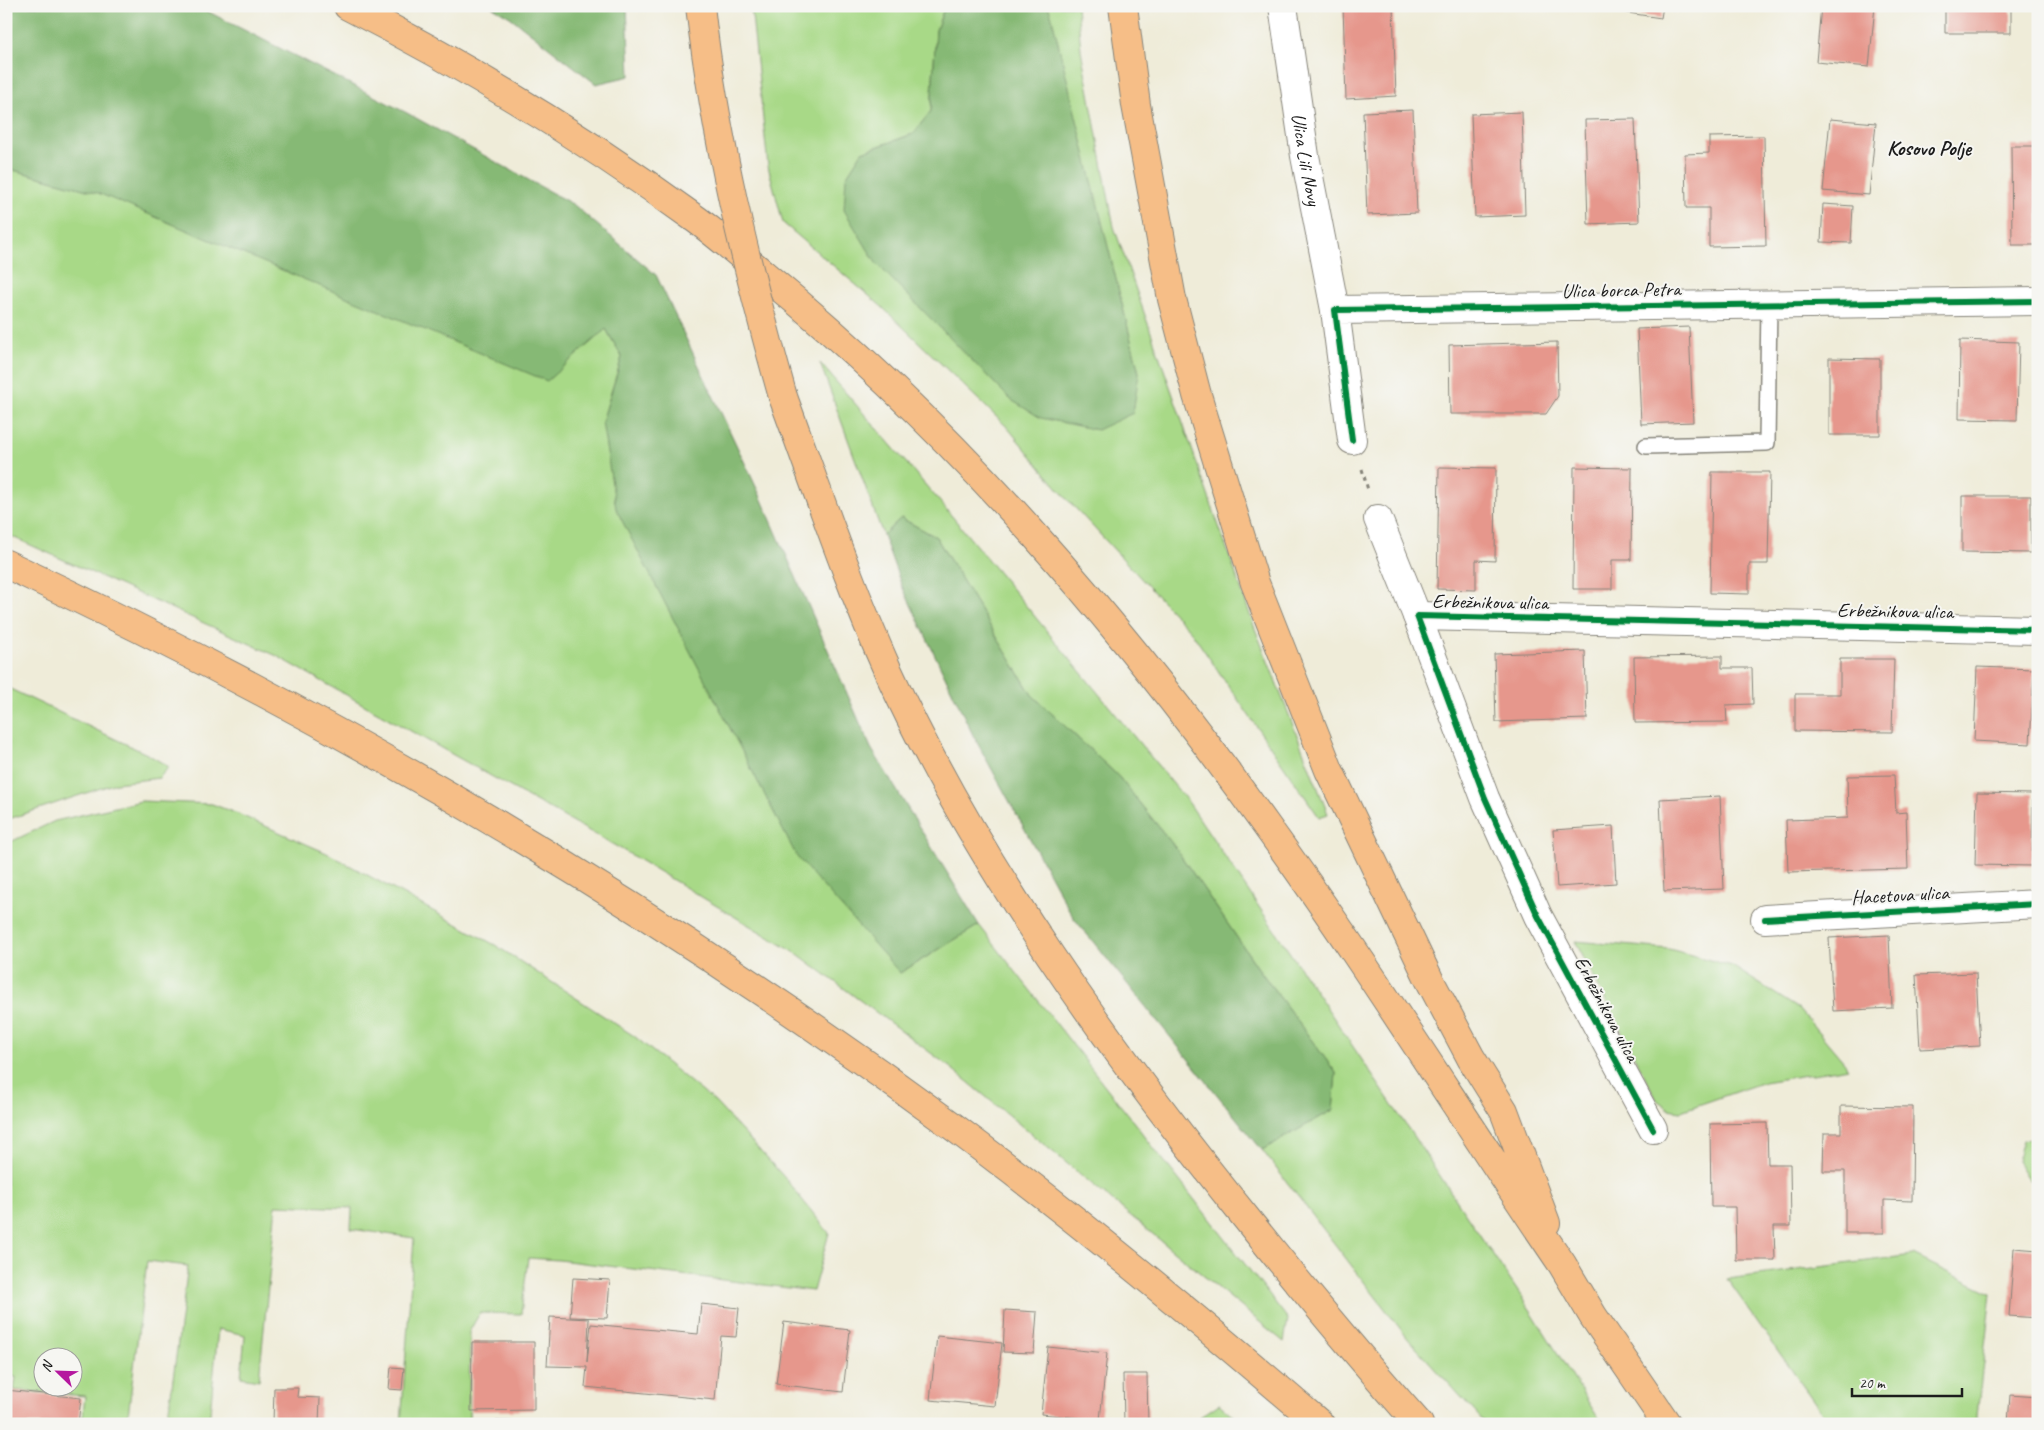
<svg xmlns="http://www.w3.org/2000/svg" width="2044" height="1430" viewBox="0 0 2044 1430" font-family="Caveat,sans-serif">
<style>
.green{fill:#a8d987;stroke:#627a52;fill-rule:evenodd}
.forest{fill:#86b974;stroke:#516a48}
.building{fill:#e6978c}
.lines{fill:none;stroke-linecap:round;stroke-linejoin:round}
.lane-casing{stroke:#86847a;stroke-width:18}
.street-casing{stroke:#86847a;stroke-width:30}
.highway-casing{stroke:#86847a;stroke-width:30}
.path{stroke:#86847a;stroke-width:3;stroke-dasharray:4 4;stroke-linecap:butt}
.lane{stroke:#fff;stroke-width:15}
.street{stroke:#fff;stroke-width:28}
.highway{stroke:#f6be87;stroke-width:28}
.highway-bridge-casing{stroke:#86847a;stroke-width:30;stroke-linecap:butt}
.highway-bridge{stroke:#f6be87;stroke-width:28}
.cycleway-casing{stroke:#f6f6f2;stroke-width:9}
.cycleway{stroke:#00873e;stroke-width:6}
.labels{text-anchor:middle;dominant-baseline:central;stroke-width:4;stroke-linejoin:round;paint-order:stroke}
.street-label{font-size:20px;fill:#1c1c1c;stroke:#f6f6f2}
.neighbourhood-label{font-size:21px;font-weight:bold;fill:#1c1c1c;stroke:#f6f6f2}
</style>
<rect width="100%" height="100%" fill="#f6f6f2"/>
<filter id="ink" filterUnits="userSpaceOnUse"><feTurbulence type="fractalNoise" baseFrequency=".02" numOctaves="2"/><feDisplacementMap in="SourceGraphic" scale="10" xChannelSelector="R" yChannelSelector="G"/><feConvolveMatrix kernelMatrix="1 2 1 2 8 2 1 2 1" color-interpolation-filters="sRGB"/></filter>
<filter id="wash" filterUnits="userSpaceOnUse"><feTurbulence type="fractalNoise" baseFrequency=".0096" numOctaves="4" result="noise"/><feDisplacementMap in="SourceGraphic" scale="20" xChannelSelector="R" yChannelSelector="G"/><feGaussianBlur stdDeviation="1.12" result="paint"/><feColorMatrix in="noise" values="0 0 0 0 0 0 0 0 0 0 0 0 0 0 0 0 0 1.4 0 .05"/><feComposite in="paint" operator="in"/></filter>
<g filter="url(#wash)">
<rect width="100%" height="100%" fill="#efecd9"/>
<path class="green" d="M751 6H945L936 30 931 111 913 134 862 152 971 358 1011 400 1139 373 1048 6H1077L1081 50 1114 227 1254 626 1328 814 1319 817 1192 633 1066 498 1007 427 881 306 783 223 768 166Z
M6 168 606 329 622 357 602 422 900 973 979 925 1288 1319 1284 1342 951 1068 799 955 621 849 277 656 6 534Z
M820 363 941 503 1189 803 1533 1314 1602 1424H1486L1409 1340 1262 1150 1333 1110 1336 1073 1258 968 1174 846 1118 776 1032 695 936 537 901 518 883 535Z
M6 687 149 755 169 767 159 778 116 783 6 820Z
M141 801 212 804 238 814 329 854 495 945 634 1036 715 1102 784 1177 829 1233 813 1291 559 1260 528 1258 521 1314 480 1313 470 1330 469 1424H401L414 1238 351 1229 352 1208 276 1205 259 1380 241 1377 245 1335 218 1329 209 1424H167L188 1266 147 1261 127 1424H82L85 1396 14 1390 16 1377 6 1376V844L55 821ZM42 1358H72V1388H42Z
M1575 941 1669 949 1732 966 1799 1009 1849 1068 1764 1082 1681 1111 1669 1109 1657 1100Z
M2038 1136V1185L2028 1179 2017 1161 2023 1140Z
M1913 1255 1991 1293 1976 1424H1830L1727 1279Z
M1219 1404 1243 1424H1197V1419Z"/>
<path class="forest" d="M6 6H197L407 113 574 205 656 275 759 493 871 748 979 925 900 973 797 857 616 509 602 422 622 357 606 329 547 381 98 193 6 168Z
M491 6H627L630 76 596 84 510 17Z
M945 6H1048L1051 14 1139 373 1133 413 1097 430 1041 418 1011 400 876 263 844 210 846 177 862 152 913 134 931 111 936 30Z
M901 518 936 537 1032 695 1118 776 1174 846 1258 968 1336 1073 1333 1110 1262 1150 1073 917 973 735 901 584 883 535Z"/>
<g id="blocks">
<path class="building" d="M1343 6H1393L1396 96 1346 99Z
M1603 6H1663L1661 18 1602 9Z
M1821 6H1875L1869 67 1816 62Z
M1876 6H1907V10Z
M1945 6H2011V33H1945Z
M1413 110 1417 213 1367 215 1363 112Z
M1522 112 1525 215 1475 217 1471 114Z
M1635 119 1639 222 1588 224 1585 120Z
M1830 119 1876 123 1869 195 1823 191Z
M1764 136 1766 246 1709 247V208H1686L1685 154 1709 153V137Z
M2011 146H2038V245H2012Z
M1823 204 1853 206 1851 243 1821 242Z
M1689 327 1693 422 1641 424 1637 329Z
M1960 340 2019 342 2017 420 1959 419Z
M1557 342 1558 396 1546 414H1450L1449 345Z
M1829 358 1880 359V435H1829Z
M1439 467 1496 468 1495 561 1476 560V590L1437 589Z
M1574 467 1632 468 1631 560H1612V589H1573Z
M1712 472H1770L1768 564H1749V594L1710 593Z
M1962 496H2031V553L1962 552Z
M1585 651 1587 719 1496 722 1494 654Z
M1722 656V668H1752L1753 704 1726 705 1727 722 1635 723 1634 657Z
M1840 659H1894L1892 732 1795 731V694H1840Z
M1977 667 2034 669 2030 744 1974 741Z
M1894 775 1896 813 1906 812 1908 869 1788 872 1786 820 1848 818 1847 776Z
M1977 793 2033 794 2032 866 1975 865Z
M1720 796 1724 889 1664 891 1660 799Z
M1613 826 1616 883 1557 887 1553 830Z
M1889 935 1892 1008 1833 1011 1829 938Z
M1976 973 1980 1046 1920 1049 1916 975Z
M1841 1106 1913 1107 1912 1201 1884 1200V1233H1845V1171H1823L1824 1133H1841Z
M1767 1123 1768 1164H1790L1791 1226H1774L1775 1260H1736L1735 1207H1711L1710 1124Z
M2014 1248 2038 1250V1318L2009 1316Z
M573 1278 610 1280 607 1318 570 1317Z
M701 1304 739 1308 736 1337 721 1336 715 1400 585 1387 587 1367 547 1366 550 1317 589 1319 587 1362 591 1324 698 1334Z
M1005 1310 1037 1312 1034 1353 1003 1352Z
M784 1322 850 1330 843 1392 776 1384Z
M937 1336 1002 1343 995 1406 930 1400Z
M472 1342H534V1410L471 1411Z
M1048 1347 1107 1353 1100 1420 1041 1414Z
M391 1367 404 1368 402 1390 389 1389Z
M1123 1374H1147L1148 1424H1124Z
M274 1388H298L297 1397 320 1398 319 1424H273Z
M6 1390 81 1398 78 1424H6Z
M2010 1395 2038 1397V1424H2008Z
M496 1421 540 1422V1424H496Z"/>
</g>
</g>
<g filter="url(#ink)">
<use href="#blocks" fill-opacity="0" stroke="#86847a" stroke-width="1"/>
<g class="lines">
<defs>
<path id="lane" d="M1646 446 1767 443 1769 304"/>
<g id="street">
<path id="s1" d="M1283 6 1305 156 1335 310"/>
<path d="M1352 440 1335 310 2038 301"/>
<path d="M1378 519 1417 616"/>
<path d="M1765 919 2038 904"/>
<path d="M1653 1129 1538 916 1485 798 1417 616 2038 630"/>
</g>
<path id="highway" d="M348 6C470 68 587 140 697 220 721 238 744 258 766 276 959 434 1123 626 1268 828 1371 970 1463 1119 1562 1264L1593 1316 1667 1424
M1123 6 1136 105 1172 299 1197 395 1255 583 1329 770 1429 979 1471 1058 1504 1111 1546 1223
M783 397C817 489 848 582 888 671 977 865 1112 1052 1246 1218 1302 1288 1359 1357 1419 1424
M6 564C339 720 655 907 951 1125 1078 1219 1200 1321 1320 1424"/>
</defs>
<use href="#lane" class="lane-casing"/>
<use href="#street" class="street-casing"/>
<use href="#highway" class="highway-casing"/>
<path class="path" d="M1362 469 1368 490"/>
<use href="#lane" class="lane"/>
<use href="#street" class="street"/>
<use href="#highway" class="highway"/>
<defs>
<path id="highway-bridge" d="M700 6C715 139 747 269 783 397"/>
</defs>
<use href="#highway-bridge" class="highway-bridge-casing"/>
<use href="#highway-bridge" class="highway-bridge"/>
<defs>
<path id="cycleway" d="M1352 440 1335 310 2038 301
M1765 919 2038 904
M1653 1129 1538 916 1485 798 1417 616 2038 630"/>
</defs>
<use href="#cycleway" class="cycleway-casing"/>
<use href="#cycleway" class="cycleway"/>
</g>
</g>
<g class="labels">
<g class="street-label">
<text stroke="none"><textPath href="#s1" startOffset="155">Ulica Lili Novy</textPath></text>
<text transform="translate(1621 290) rotate(-1)">Ulica borca Petra</text>
<text transform="translate(1490 602) rotate(1)">Erbežnikova ulica</text>
<text transform="translate(1895 611) rotate(1)">Erbežnikova ulica</text>
<text transform="translate(1900 895) rotate(-3)">Hacetova ulica</text>
<text transform="translate(1607 1009) rotate(62)">Erbežnikova ulica</text>
</g>
<g class="neighbourhood-label">
<text x="1929" y="148">Kosovo Polje</text>
</g>
</g>
<rect width="2044" height="1430" fill="none" stroke="#f6f6f2" stroke-width="25"/>
<g transform="translate(58 1372) rotate(293)"><circle r="24" fill="#f6f6f2" stroke="#9f9f9c"/>
<path d="M0-4L9 19L0 12L-9 19Z" fill="#b5179e"/>
<text y="-8" font-size="14" font-weight="bold" text-anchor="middle" fill="#1c1c1c">N</text>
</g>
<path d="M1852 1388v8h110v-8" fill="none" stroke="#1c1c1c" stroke-width="2.5"/>
<text x="1859" y="1388" font-size="15" fill="#1c1c1c" stroke="#f6f6f2" stroke-width="4" paint-order="stroke">20 m</text>
</svg>
